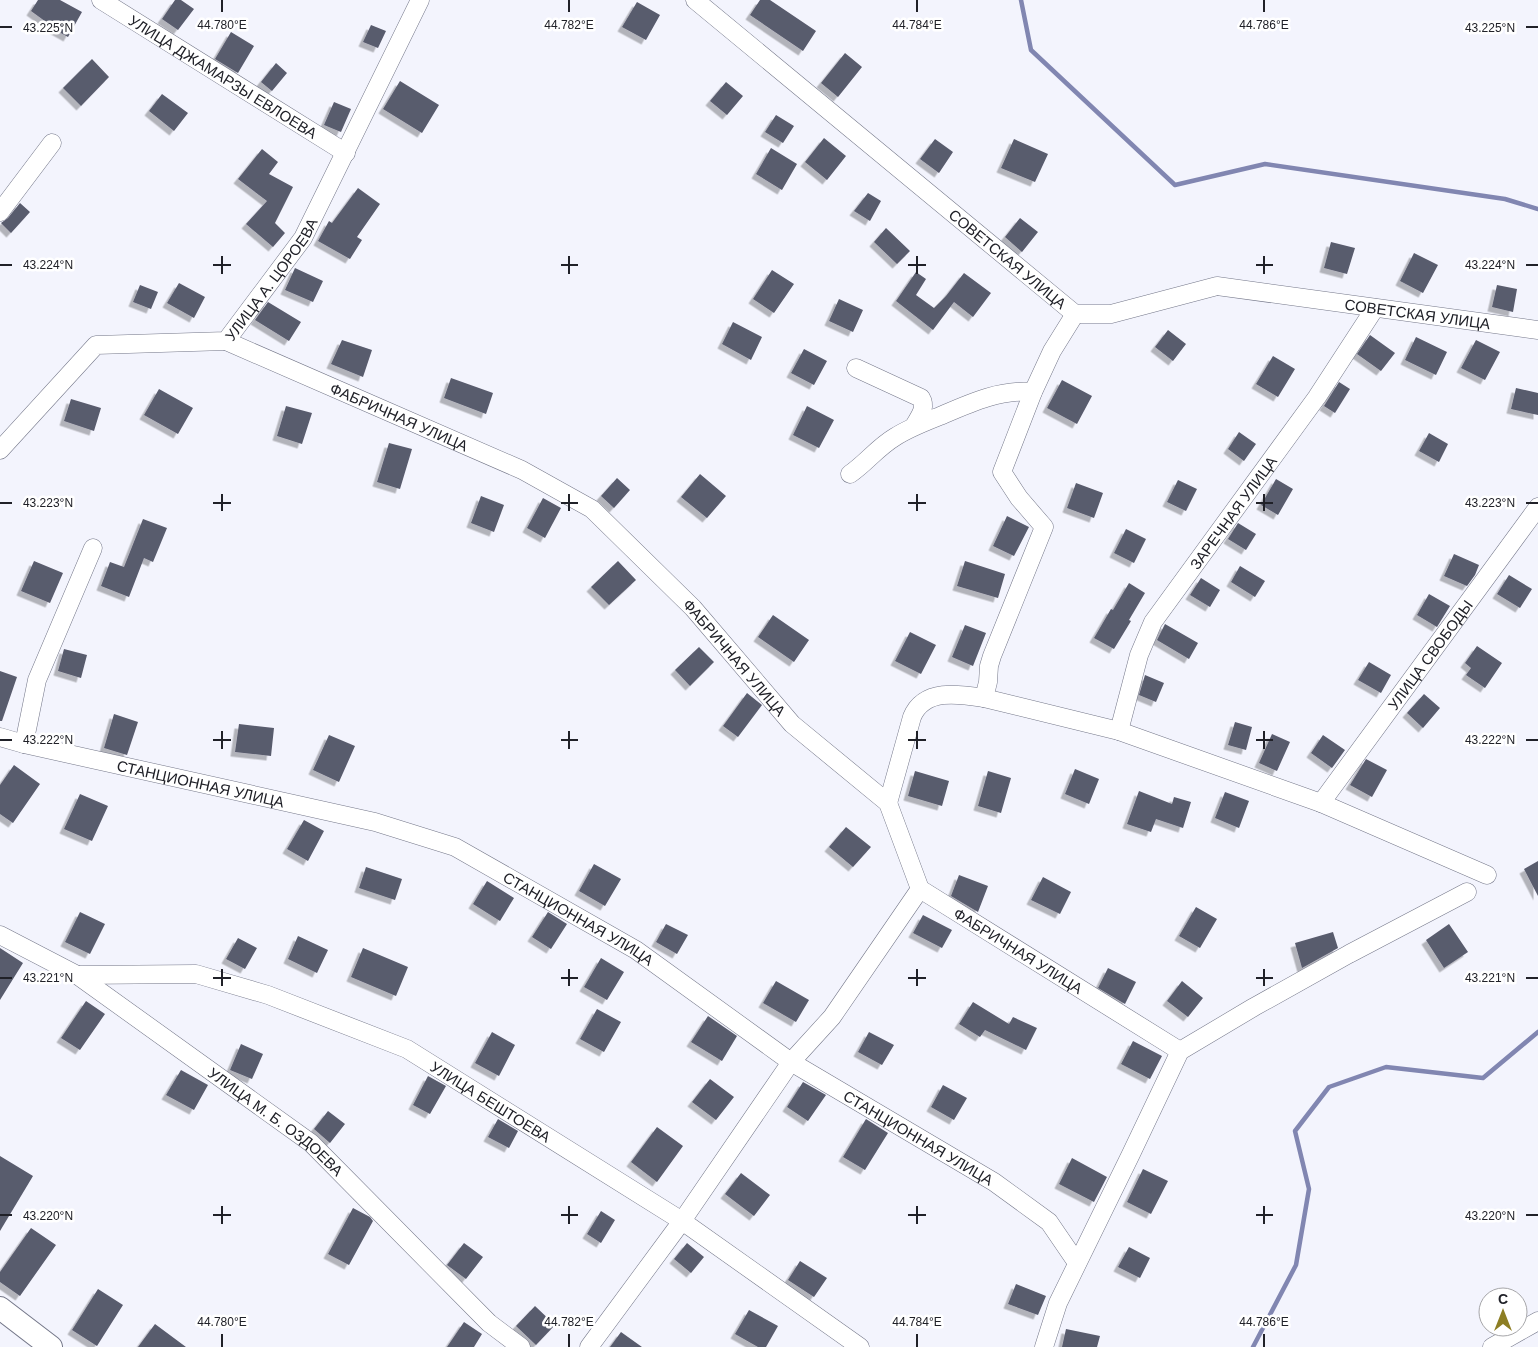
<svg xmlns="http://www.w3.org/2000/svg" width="1538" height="1347" viewBox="0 0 1538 1347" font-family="Arial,sans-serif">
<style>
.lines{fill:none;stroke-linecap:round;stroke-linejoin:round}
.stream{stroke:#8186b1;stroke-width:4.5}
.building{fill:#595b6d;filter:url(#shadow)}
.minor-casing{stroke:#747789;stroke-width:19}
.major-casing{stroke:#747789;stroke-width:24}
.minor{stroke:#fff;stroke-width:18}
.major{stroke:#fff;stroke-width:22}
.ticks{fill:none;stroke:#202128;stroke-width:2}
.labels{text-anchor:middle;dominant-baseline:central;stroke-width:5;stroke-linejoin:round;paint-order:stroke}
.street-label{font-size:15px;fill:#202128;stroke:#fff}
.ticks-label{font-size:12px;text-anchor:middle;fill:#202128;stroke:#fff;stroke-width:5;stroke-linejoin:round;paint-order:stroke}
</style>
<defs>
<filter id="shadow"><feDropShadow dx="-4.5" dy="4.5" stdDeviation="0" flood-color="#0004"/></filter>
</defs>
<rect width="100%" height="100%" fill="#f3f4fd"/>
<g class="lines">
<path class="stream" d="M1021 0 1031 50 1175 185 1265 164 1505 199 1538 209
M1253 1347 1296 1265 1309 1189 1295 1131 1329 1087 1386 1067 1483 1078 1538 1032"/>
</g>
<path class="building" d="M38 0H60L82 12 68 37 52 28 53 27 31 11Z
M175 0H181L194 9 178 30 162 19Z
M760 0H770L816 31 803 51 750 15Z
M637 2 660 15 646 40 622 27Z
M371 25 386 31 378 48 363 42Z
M231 32 254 46 238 73 215 59Z
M845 53 862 67 838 97 821 83Z
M92 59 109 77 81 106 63 88Z
M276 63 287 73 272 91 261 82Z
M400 81 439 105 422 133 383 109Z
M726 82 743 96 727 115 710 101Z
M162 94 188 113 174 131 149 111Z
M334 102 351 109 341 132 324 125Z
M776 115 794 126 783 143 765 132Z
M824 138 846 156 827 180 805 162Z
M935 139 953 152 939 173 920 159Z
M1014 139 1048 154 1035 182 1001 168Z
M771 148 797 164 782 190 756 174Z
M262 149 278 162 269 174 293 187 275 223 285 233 273 247 246 224 267 201 238 179Z
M358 188 380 204 357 237 362 240 350 259 318 241 329 221 332 223Z
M868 193 881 201 870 221 854 211Z
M20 203 30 212 11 233 1 223 8 218Z
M1020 218 1038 232 1022 252 1005 237Z
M886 228 910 251 897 264 874 242Z
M1331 242 1355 248 1347 274 1324 268Z
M1414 253 1438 265 1423 293 1400 281Z
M295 268 323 281 313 302 285 290Z
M772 270 794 284 774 313 753 299Z
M916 272 926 279 916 295 934 308 946 296 964 273 991 293 973 317 954 302 933 330 896 301Z
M179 283 205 297 194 318 167 303Z
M140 285 158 292 151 309 133 302Z
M1497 285 1517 289 1513 312 1492 307Z
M839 299 863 310 853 332 829 321Z
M268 302 301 322 289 341 255 320Z
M733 322 762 337 751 360 722 344Z
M1168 330 1186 344 1173 361 1155 347Z
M1370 335 1395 353 1381 371 1357 354Z
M1416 337 1447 352 1436 375 1405 360Z
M342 340 372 350 363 377 331 364Z
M1476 340 1500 352 1485 380 1461 368Z
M804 349 827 361 814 385 791 373Z
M1273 356 1295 369 1278 397 1256 384Z
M451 378 493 393 486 414 444 398Z
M1062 380 1092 396 1077 424 1047 408Z
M1339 382 1350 389 1335 413 1324 406Z
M1516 388 1538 393V415L1511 409Z
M159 389 193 408 178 434 144 415Z
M71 399 101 408 94 431 64 421Z
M286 406 312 413 302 444 277 436Z
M807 406 834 420 819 448 793 435Z
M1239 432 1256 444 1244 461 1228 449Z
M1429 433 1448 444 1439 462 1419 451Z
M389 443 412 449 400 489 377 482Z
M700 474 726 496 707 518 681 497Z
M617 478 630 490 614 508 601 496Z
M1276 479 1293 489 1278 515 1261 505Z
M1178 480 1197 489 1186 511 1167 502Z
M1076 483 1103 493 1094 518 1067 508Z
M481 496 504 505 494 532 471 523Z
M543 498 561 508 545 538 527 528Z
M1007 516 1029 527 1014 556 993 546Z
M143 519 167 528 153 562 144 558 129 597 101 586 110 562 124 567Z
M1238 523 1256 534 1246 550 1228 539Z
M1126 529 1146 539 1134 563 1114 553Z
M1454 554 1479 565 1475 575 1467 586 1444 576Z
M34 561 63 573 50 603 21 591Z
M618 561 636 580 609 605 591 587Z
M965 561 1005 574 998 598 957 586Z
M1240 566 1265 581 1255 597 1231 582Z
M1509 575 1532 589 1520 608 1497 594Z
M1201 578 1220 590 1210 607 1190 595Z
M1129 583 1145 593 1129 620 1131 621 1114 649 1094 638 1111 609 1113 610Z
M1429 594 1450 606 1437 627 1417 615Z
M773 615 809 640 794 662 758 637Z
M1165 624 1198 643 1189 659 1157 640Z
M965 625 986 633 973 666 952 657Z
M910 632 936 645 921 674 895 661Z
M1477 646 1502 663 1485 688 1466 675 1471 668 1465 663Z
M699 647 714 662 690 686 675 670Z
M64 649 87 655 81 678 58 671Z
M1369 662 1391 675 1381 693 1358 680Z
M0 671 17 677 2 721H0Z
M1145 675 1164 683 1156 702 1139 695Z
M747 693 762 705 738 737 723 726Z
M1424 694 1440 708 1423 728 1407 713Z
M114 714 138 722 127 755 104 748Z
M1235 722 1252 727 1246 750 1228 745Z
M239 724 274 728 271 756 235 752Z
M1272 734 1290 742 1277 771 1259 763Z
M329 735 355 746 339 782 313 770Z
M1323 735 1345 750 1332 768 1311 753Z
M1366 759 1387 770 1372 797 1350 785Z
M14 765 40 784 13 823 0 814V785Z
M1075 769 1099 779 1089 804 1065 794Z
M915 771 949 781 942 806 908 796Z
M988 771 1011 778 1001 813 978 806Z
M1139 791 1172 804 1174 797 1191 802 1183 828 1156 819 1151 832 1127 824Z
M1225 792 1249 801 1239 828 1215 818Z
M80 794 108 806 92 841 64 829Z
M304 820 324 831 308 861 287 849Z
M846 827 871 847 853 867 829 847Z
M1538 861V896L1524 869Z
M594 864 621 879 605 906 579 891Z
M366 867 402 879 395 900 359 888Z
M959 875 988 886 978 912 951 896Z
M1043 877 1071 892 1060 914 1031 900Z
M487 881 514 898 500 921 473 904Z
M1196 907 1217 919 1200 948 1179 936Z
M80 912 105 924 90 954 65 942Z
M548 912 567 924 551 949 532 937Z
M923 915 952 930 942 948 913 933Z
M666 924 688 935 677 954 656 942Z
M1449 924 1468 952 1444 968 1426 940Z
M1333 932 1338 948 1302 968 1295 943Z
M298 936 328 950 317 973 288 959Z
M238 938 257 948 245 969 226 959Z
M0 948 23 963 0 1000Z
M363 948 408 967 396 996 351 977Z
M601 958 624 972 607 1000 584 987Z
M1108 968 1136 982 1125 1004 1098 988Z
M776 981 809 1000 796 1022 763 1003Z
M1182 981 1203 998 1188 1017 1167 1001Z
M86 1001 105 1014 80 1050 61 1038Z
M973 1002 1009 1024 1013 1017 1037 1028 1026 1050 985 1030 980 1037 959 1024Z
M597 1009 621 1022 604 1052 580 1039Z
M708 1016 737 1036 722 1061 691 1042Z
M492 1032 515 1045 499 1076 475 1063Z
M869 1032 894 1045 882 1065 858 1052Z
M1133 1041 1162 1056 1150 1079 1121 1064Z
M241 1044 263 1054 252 1079 230 1070Z
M181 1070 208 1085 194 1110 166 1095Z
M428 1076 446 1086 430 1114 413 1105Z
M710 1079 734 1097 716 1120 692 1102Z
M803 1082 826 1095 808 1121 787 1107Z
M943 1085 967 1098 954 1120 931 1107Z
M328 1111 345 1124 330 1143 314 1129Z
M498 1119 518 1131 509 1148 488 1137Z
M866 1119 888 1133 865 1170 843 1157Z
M657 1127 683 1146 657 1182 631 1162Z
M0 1156 33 1176 0 1231Z
M1072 1158 1107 1177 1094 1202 1059 1184Z
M1143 1169 1168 1181 1151 1214 1127 1202Z
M741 1173 770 1195 754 1216 725 1194Z
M353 1208 370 1217 373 1221 349 1265 328 1254Z
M601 1211 615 1220 601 1243 587 1234Z
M31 1228 56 1245 20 1296 0 1282V1272Z
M464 1243 483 1257 466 1279 447 1265Z
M687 1243 704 1257 691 1273 674 1259Z
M1129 1247 1150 1258 1140 1278 1118 1267Z
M800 1261 827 1278 814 1297 788 1280Z
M1016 1284 1046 1296 1038 1315 1008 1304Z
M98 1289 123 1305 97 1346 72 1330Z
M535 1306 555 1325 536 1345 516 1326Z
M749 1310 778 1326 766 1347H758L735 1334Z
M464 1322 482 1334 474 1347H447Z
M155 1324 186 1347H138Z
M1066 1329 1100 1336 1097 1347H1062Z
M621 1332 642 1347H610Z"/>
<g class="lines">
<defs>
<g id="minor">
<path id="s1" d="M101 0 346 153"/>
<path id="s2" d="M695 0 1075 314H1111L1217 286 1538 330"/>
<path d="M0 212 52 143"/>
<path id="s3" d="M226 341 522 470 592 509 693 608 792 724 888 803 920 889 1180 1051"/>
<path d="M856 368 921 398C927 408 919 417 914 426"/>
<path id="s4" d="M0 450 96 345 226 341 303 238 420 0"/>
<path d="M850 474C866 463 878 447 895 437 909 428 925 422 940 416 970 403 1000 389 1033 392"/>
<path d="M984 698 988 682 989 666 992 656 1044 527 1019 498 1002 472 1033 392 1052 351 1075 314"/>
<path id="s5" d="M1119 731 1139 655 1153 622 1317 397 1375 308"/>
<path id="s6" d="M0 737 24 744 375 822 455 847 636 950 791 1062 994 1182 1049 1222 1077 1263"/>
<path d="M24 744 37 680 93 548"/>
<path d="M888 803 912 717C924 688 959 694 984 698L1119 731 1321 803 1487 875"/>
<path id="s7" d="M1321 803 1538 507"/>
<path id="s8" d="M0 935 77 975 311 1143 489 1323 521 1347"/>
<path id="s9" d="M77 975 196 974 268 995 407 1049 682 1221 860 1347"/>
<path d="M589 1347 682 1221 791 1062 832 1017 920 889"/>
<path d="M1044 1347 1058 1303 1131 1154 1180 1051 1254 1007 1349 954 1467 892"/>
<path d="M1492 1347 1538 1321"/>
</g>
<path id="major" d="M0 1308 51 1347"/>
</defs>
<use href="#minor" class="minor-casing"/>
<use href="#major" class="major-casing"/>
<use href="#minor" class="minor"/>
<use href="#major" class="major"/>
</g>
<path class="ticks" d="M222 0V12M569 0V12M917 0V12M1264 0V12M0 27H12M1526 27H1538M222 256V274M569 256V274M917 256V274M1264 256V274M0 265H12M213 265H231M561 265H578M908 265H926M1256 265H1273M1526 265H1538M222 494V511M569 494V511M917 494V511M1264 494V511M0 503H12M213 503H231M561 503H578M908 503H926M1256 503H1273M1526 503H1538M222 731V749M569 731V749M917 731V749M1264 731V749M0 740H12M213 740H231M561 740H578M908 740H926M1256 740H1273M1526 740H1538M222 969V986M569 969V986M917 969V986M1264 969V986M0 978H12M213 978H231M561 978H578M908 978H926M1256 978H1273M1526 978H1538M222 1206V1224M569 1206V1224M917 1206V1224M1264 1206V1224M0 1215H12M213 1215H231M561 1215H578M908 1215H926M1256 1215H1273M1526 1215H1538M222 1334V1347M569 1334V1347M917 1334V1347M1264 1334V1347"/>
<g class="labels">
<g class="street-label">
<text stroke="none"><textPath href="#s1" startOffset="144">УЛИЦА ДЖАМАРЗЫ ЕВЛОЕВА</textPath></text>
<text stroke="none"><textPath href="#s2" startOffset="406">СОВЕТСКАЯ УЛИЦА</textPath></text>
<text stroke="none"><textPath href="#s4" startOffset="349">УЛИЦА А. ЦОРОЕВА</textPath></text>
<text stroke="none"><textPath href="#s2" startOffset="841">СОВЕТСКАЯ УЛИЦА</textPath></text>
<text stroke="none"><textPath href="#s3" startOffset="189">ФАБРИЧНАЯ УЛИЦА</textPath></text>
<text stroke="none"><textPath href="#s5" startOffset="250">ЗАРЕЧНАЯ УЛИЦА</textPath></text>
<text stroke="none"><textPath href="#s7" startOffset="184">УЛИЦА СВОБОДЫ</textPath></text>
<text stroke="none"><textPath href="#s3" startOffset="609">ФАБРИЧНАЯ УЛИЦА</textPath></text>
<text stroke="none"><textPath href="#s6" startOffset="206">СТАНЦИОННАЯ УЛИЦА</textPath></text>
<text stroke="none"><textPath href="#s6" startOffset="611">СТАНЦИОННАЯ УЛИЦА</textPath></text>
<text stroke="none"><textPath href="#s3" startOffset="1029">ФАБРИЧНАЯ УЛИЦА</textPath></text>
<text stroke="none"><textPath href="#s9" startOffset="442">УЛИЦА БЕШТОЕВА</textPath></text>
<text stroke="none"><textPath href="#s8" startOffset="334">УЛИЦА М. Б. ОЗДОЕВА</textPath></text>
<text stroke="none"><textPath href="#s6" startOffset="1016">СТАНЦИОННАЯ УЛИЦА</textPath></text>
</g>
</g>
<g class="ticks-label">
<text x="222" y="29">44.780°E</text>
<text x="569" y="29">44.782°E</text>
<text x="917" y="29">44.784°E</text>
<text x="1264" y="29">44.786°E</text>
<text x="48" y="32">43.225°N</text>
<text x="1490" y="32">43.225°N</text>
<text x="48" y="269">43.224°N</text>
<text x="1490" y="269">43.224°N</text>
<text x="48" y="507">43.223°N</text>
<text x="1490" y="507">43.223°N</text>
<text x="48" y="744">43.222°N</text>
<text x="1490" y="744">43.222°N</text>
<text x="48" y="982">43.221°N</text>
<text x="1490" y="982">43.221°N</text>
<text x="48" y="1220">43.220°N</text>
<text x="1490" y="1220">43.220°N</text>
<text x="222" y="1326">44.780°E</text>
<text x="569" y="1326">44.782°E</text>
<text x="917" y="1326">44.784°E</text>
<text x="1264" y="1326">44.786°E</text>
</g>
<g transform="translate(1503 1312)"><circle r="24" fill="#ffffff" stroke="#a6a6a9"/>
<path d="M0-4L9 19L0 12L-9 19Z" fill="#8d7e24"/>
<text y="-8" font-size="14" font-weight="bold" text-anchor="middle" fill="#202128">С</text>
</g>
</svg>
